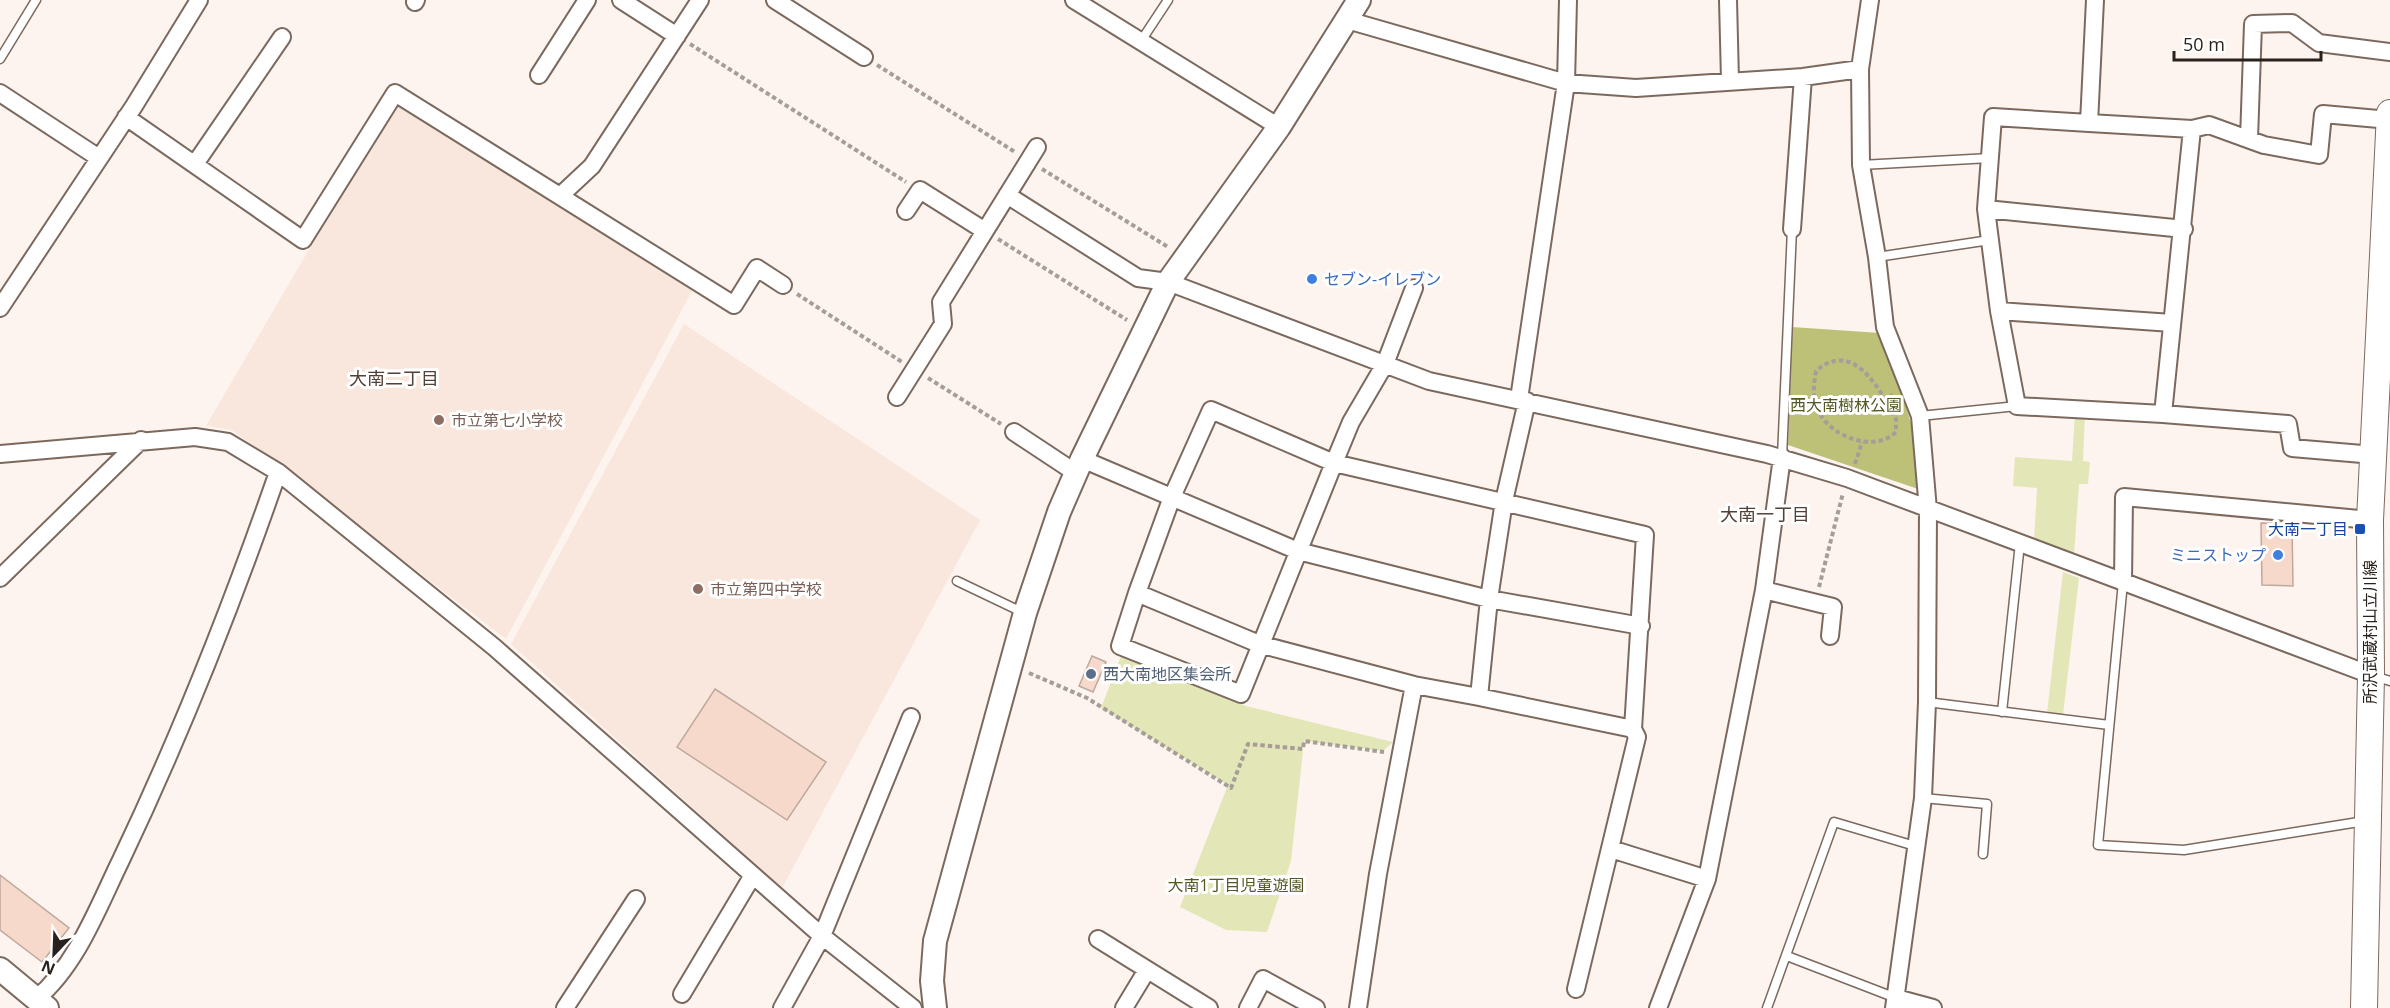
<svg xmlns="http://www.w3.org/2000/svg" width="2390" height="1008" viewBox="0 0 2390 1008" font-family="'Open Sans','Noto Sans JP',sans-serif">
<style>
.built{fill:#f9e7dd}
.green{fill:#e3e7b8}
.forest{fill:#bdc178}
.building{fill:#f6d9ca;stroke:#bea99d;stroke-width:1.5}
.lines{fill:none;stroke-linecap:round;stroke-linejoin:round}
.lane-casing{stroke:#7c695e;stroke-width:11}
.street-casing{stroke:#7c695e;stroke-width:20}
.secondary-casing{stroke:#7c695e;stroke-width:26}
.primary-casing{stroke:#7c695e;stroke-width:28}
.path{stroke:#a69d98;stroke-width:4;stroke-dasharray:4.5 3;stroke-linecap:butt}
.lane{stroke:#fff;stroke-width:8}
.street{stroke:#fff;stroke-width:16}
.secondary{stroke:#fff;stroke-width:22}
.primary{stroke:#fff;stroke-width:26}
.shop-dot{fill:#3f7fe0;stroke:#fff;stroke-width:2}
.education-dot{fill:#8d6e63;stroke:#fff;stroke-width:2}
.transit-dot{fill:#1a4fb4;stroke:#fff;stroke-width:2}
.service-dot{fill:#5c6f8a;stroke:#fff;stroke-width:2}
.labels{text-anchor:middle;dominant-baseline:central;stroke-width:6;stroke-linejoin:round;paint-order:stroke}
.shop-label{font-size:16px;fill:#366cbe;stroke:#fff;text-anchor:start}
.park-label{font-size:16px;fill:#565822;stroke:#fff}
.education-label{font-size:16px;fill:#785e54;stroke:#fff;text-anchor:start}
.transit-label{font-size:16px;fill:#164399;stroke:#fff;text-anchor:end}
.street-label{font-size:16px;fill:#29211c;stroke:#fff}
.service-label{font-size:16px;fill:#4e5e75;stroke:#fff;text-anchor:start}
.neighbourhood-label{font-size:18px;fill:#534137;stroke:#fff}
</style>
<rect width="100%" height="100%" fill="#fdf4ef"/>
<path class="built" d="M394 104 566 206 692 291 506 639 232 430 206 426Z
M684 324 980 520 782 888 511 644Z"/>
<path class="green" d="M2075 413 2085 414 2083 461 2090 462 2088 484H2079L2074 556 2034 541 2037 488 2013 486 2015 457 2072 461Z
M2063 572 2079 578 2063 715 2047 713Z
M1121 656 1246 706 1393 742 1383 751 1304 741 1291 861 1267 932 1226 930 1180 907 1228 785 1101 708Z"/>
<path class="forest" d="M1792 327 1880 333C1899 387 1919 434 1924 491L1788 445Z"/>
<path class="building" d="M2261 523 2292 524 2293 586 2262 585Z
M1092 656 1106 662 1093 692 1079 686Z
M715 689 826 762 787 820 677 747Z
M0 875 69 928 42 962 0 930Z"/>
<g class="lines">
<defs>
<path id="lane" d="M1141 41 1168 0
M0 59 36 0
M1861 165 1990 158
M1877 257 1990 240
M1920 416 2017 406
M1782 457 1792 229
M957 581 1024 613
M2123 582 2098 845 2184 850 2365 821
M2374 676 2390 681
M1927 702 2109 725
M2002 712 2020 543
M1923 798 1987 804 1983 854
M1787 956 1896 998
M1767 1008 1834 822 1915 846"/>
<path id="street" d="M621 0 677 36
M775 0 864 57
M1074 0 1279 127
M1728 0 1730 80
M1870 0 1860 69 1861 165 1877 257 1885 327 1920 416 1928 510 1927 702 1923 798 1894 1008
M2095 0 2089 123 1993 117 1986 209 1999 311 2017 406 2163 414 2288 424 2292 448 2374 455
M415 2 416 0
M1347 20 1566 83 1636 88 1803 77 1860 69
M539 75 587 0
M0 93 99 158
M126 117 303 240 395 93 734 305 757 268 783 285
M2089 123 2192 129 2163 414
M2192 129 2209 125 2264 145 2319 155 2323 114 2390 120
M2249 139 2253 24 2292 23 2319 43 2390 52
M195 164 282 37
M561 195 592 166 700 0
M1007 195 1138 278 1168 282 1429 381 1767 454 1847 478 2371 675
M1986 209 2184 229
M906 211 920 190 985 231
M1792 229 1803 77
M0 308 134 106 199 0
M1999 311 2172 323
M897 397 943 324 941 302 1037 147
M1519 399 1566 83 1568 0
M1527 401 1504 501 1489 599 1479 697 1414 685 1259 644 1137 593 1172 497 1211 410 1334 463 1645 535 1633 729 1637 737 1576 989
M1014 432 1076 473
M0 454 195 437 228 442 278 472 494 647 822 936 913 1008
M1082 459 1298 551 1489 599 1641 626
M0 578 141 440
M2123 582 2124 497 2370 520
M1764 590 1833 607 1830 636
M1137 593 1120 646 1241 694 1334 463 1351 422 1385 364 1414 288
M1479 697 1633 729
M1611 849 1707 879
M1098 939 1209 1008
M682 994 753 875
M1896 998 1933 1008
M36 999C77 965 98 907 121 860 181 734 232 605 278 472
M565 1008 636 899
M782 1008 822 936 911 717
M1124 1008 1147 970
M1248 1008 1263 979 1316 1008
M1358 1008 1378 874 1414 685
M1658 1008 1707 879 1764 590 1782 457"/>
<path id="secondary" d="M0 969 47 1008
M935 1008 932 981 935 941 1025 613 1059 512 1082 459 1168 282 1279 127 1359 0"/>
<path id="primary" d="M2364 1008 2371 675 2370 520 2390 113"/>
</defs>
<use href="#lane" class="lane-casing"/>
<use href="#street" class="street-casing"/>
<use href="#secondary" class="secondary-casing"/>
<use href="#primary" class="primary-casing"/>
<path class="path" d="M690 44 906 182
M877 65 1015 152
M1042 169 1168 247
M998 239 1127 320
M797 294 902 362
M928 378 1001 424
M1884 398 1896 419V432C1873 454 1828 436 1817 408 1812 396 1814 384 1816 371 1845 345 1869 372 1884 398L1893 395
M1855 464 1862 442
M1819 587 1843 493
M1029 673 1087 698 1231 788 1248 744 1303 749 1304 741 1384 752"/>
<use href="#lane" class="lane"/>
<use href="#street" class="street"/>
<use href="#secondary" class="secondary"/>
<use href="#primary" class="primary"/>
</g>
<g class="shop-dot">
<circle cx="1312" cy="279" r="6"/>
<circle cx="2278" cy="555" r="6"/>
</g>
<g class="education-dot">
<circle cx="439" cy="420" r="6"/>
<circle cx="698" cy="589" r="6"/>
</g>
<rect class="transit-dot" x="2354" y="523" width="12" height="12" rx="3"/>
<circle class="service-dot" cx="1091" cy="674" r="6"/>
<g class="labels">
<g class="shop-label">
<text x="1324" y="279">セブン-イレブン</text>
<text x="2266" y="555" text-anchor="end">ミニストップ</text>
</g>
<g class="park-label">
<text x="1846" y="405">西大南樹林公園</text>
<text x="1236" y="885">大南1丁目児童遊園</text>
</g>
<g class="education-label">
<text x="451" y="420">市立第七小学校</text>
<text x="710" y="589">市立第四中学校</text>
</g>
<g class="transit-label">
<text x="2348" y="529">大南一丁目</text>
</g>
<g class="street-label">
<text transform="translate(2370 632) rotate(-90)">所沢武蔵村山立川線</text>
</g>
<g class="service-label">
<text x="1103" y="674">西大南地区集会所</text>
</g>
<g class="neighbourhood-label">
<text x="394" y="378">大南二丁目</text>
<text x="1765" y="514">大南一丁目</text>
</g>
</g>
<g transform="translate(54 954) rotate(203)" stroke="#ffffff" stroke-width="4.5" paint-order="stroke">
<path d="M0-4.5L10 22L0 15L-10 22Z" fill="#29211c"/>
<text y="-9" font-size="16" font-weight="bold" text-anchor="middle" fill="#29211c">N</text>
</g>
<path d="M2174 51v9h147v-9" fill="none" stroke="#29211c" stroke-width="3"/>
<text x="2183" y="51" font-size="18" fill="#29211c" stroke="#ffffff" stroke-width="4.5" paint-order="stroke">50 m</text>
</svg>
